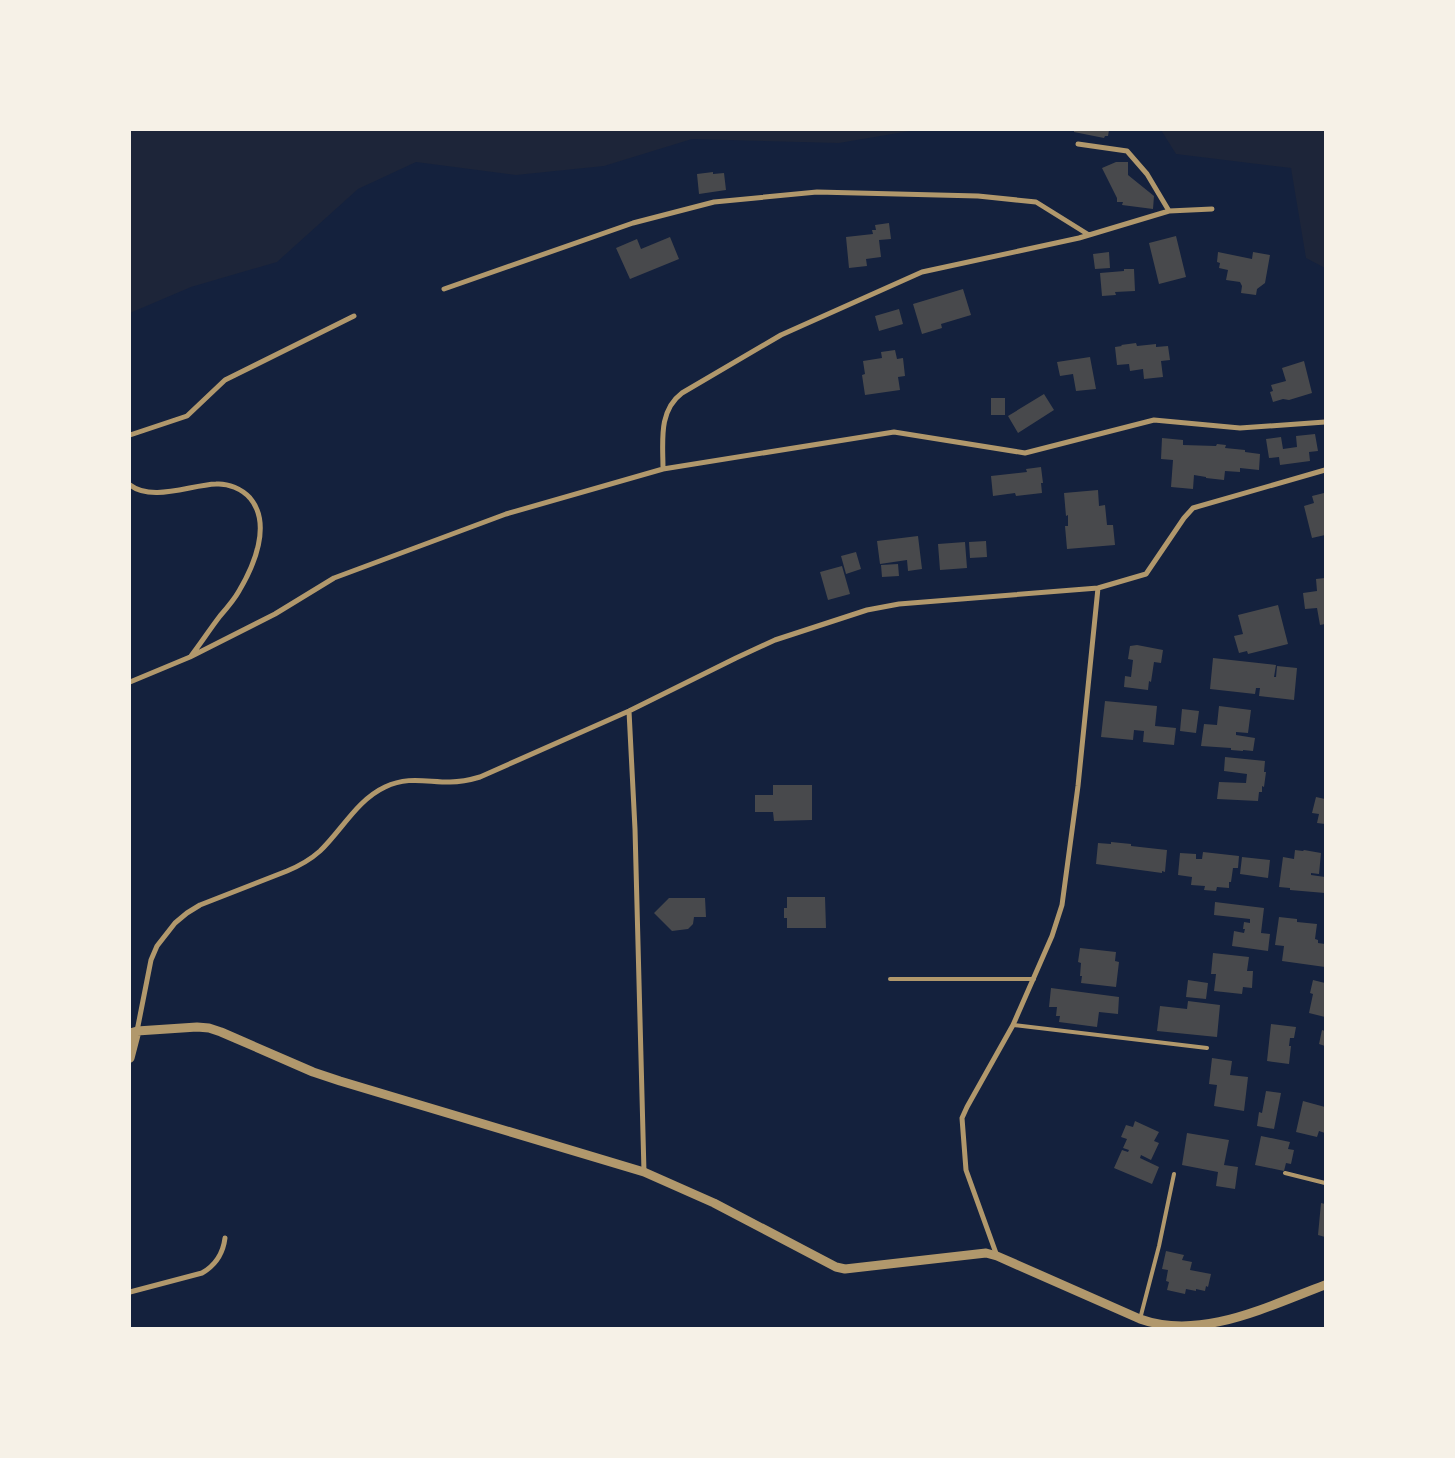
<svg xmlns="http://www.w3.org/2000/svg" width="1455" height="1458" viewBox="0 0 1455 1458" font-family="'IBM Plex Sans',sans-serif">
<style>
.green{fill:#1d2539}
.building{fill:#48494c}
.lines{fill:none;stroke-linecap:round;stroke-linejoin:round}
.service{stroke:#b1986c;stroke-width:4}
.minor{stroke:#b1986c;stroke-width:5}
.tertiary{stroke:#b1986c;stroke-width:9}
</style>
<rect width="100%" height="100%" fill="#14213d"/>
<path class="green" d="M130 130H916L839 143 692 139 604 166 516 175 416 162 358 189 277 262 191 287 130 313Z
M1161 130H1325V268L1306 258 1291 168 1176 154Z"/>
<path class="building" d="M1074 130H1109L1108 136H1105L1104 138 1074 132Z
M1116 162H1128V175L1154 196 1153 209 1122 205 1123 202H1117V198L1102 168Z
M713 172V174L724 173 726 190 699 194 697 174Z
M889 223 891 239 879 240 881 257 866 259 867 266 849 268 846 237 873 234 872 230H876L875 225Z
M1176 236 1186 277 1159 284 1149 243Z
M670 237 679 259 630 279 616 248 637 239 641 249Z
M1109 252 1110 268 1095 269 1093 254Z
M1218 252 1252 259 1253 252 1270 255 1265 283 1257 289 1256 295 1241 293 1242 286 1240 282 1226 280 1228 270 1219 268 1220 263 1217 262Z
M1124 269H1134L1135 291 1115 292 1116 295 1102 296 1100 273 1124 271Z
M963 289 971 315 941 324 942 328 922 334 913 304Z
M899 309 903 324 879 331 875 316Z
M1136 343 1137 346 1156 344V347L1168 346 1170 360 1161 361 1163 377 1144 379 1143 369 1130 371 1129 364 1117 365 1115 347 1122 346 1121 345Z
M895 350 897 359 903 358 905 376 898 377 900 390 865 395 862 375 865 374 863 361 882 358 881 352Z
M1090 357 1096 389 1076 391 1073 374 1060 376 1057 362Z
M1304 361 1312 393 1289 400 1283 399 1273 402 1270 392 1273 391 1271 385 1286 381 1282 368Z
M1044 394 1054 410 1018 433 1008 416Z
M991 398H1005V415H991Z
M1315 434 1318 451 1309 452 1310 461 1280 465 1279 457 1269 458 1266 439 1281 437 1283 449 1297 447 1296 436Z
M1162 438 1183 440V445L1216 446 1217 444 1226 445 1225 448 1245 450V452L1260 454 1259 470 1240 468V472L1225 471 1224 480 1206 478V477L1194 475 1193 489 1171 487 1173 460 1161 459Z
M1041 467 1043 483H1041L1042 493 1016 496 1015 493 993 496 991 476 1027 472 1026 469Z
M1098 490 1099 506 1105 505 1107 525H1113L1115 545 1067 549 1065 526H1068V515L1066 516 1064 493Z
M1324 493 1325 535 1312 538 1304 506 1314 503 1312 496Z
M918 536 922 569 908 571 907 560 880 564 877 541Z
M986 541 987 557 970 558 969 542Z
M965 542 967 568 940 570 938 544Z
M856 552 861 569 846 574 841 556Z
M898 564 899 576 882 577 881 565Z
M842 566 850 594 828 600 820 572Z
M1325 578V624L1320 625 1317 608 1305 609 1303 593 1317 591 1316 579Z
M1278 605 1288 644 1248 654 1247 651 1239 653 1234 636 1243 634 1238 615Z
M1137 645 1163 650 1161 663 1154 662 1151 682 1149 681 1148 690 1124 687 1125 676 1131 677 1133 660 1128 659 1130 646Z
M1213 658 1276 665 1274 677H1276L1277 666 1297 668 1294 700 1259 696 1260 688H1256L1255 694 1210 689Z
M1105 701 1157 706 1155 726 1176 728 1174 745 1143 742 1144 731 1134 730 1133 740 1101 737Z
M1219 706 1251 710 1248 733 1236 732V735L1255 738 1253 751 1243 750V751L1231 750V748L1201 746 1204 724 1217 725Z
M1182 709 1199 711 1196 733 1180 731Z
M1225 757 1265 761 1264 772H1266L1264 787 1262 786V792H1259L1258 801 1217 799 1219 782 1246 783 1247 774 1224 771Z
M773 785H812V820L774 821 773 812H755V795H773Z
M1316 797 1325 799V824L1317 823 1319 814 1312 813Z
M1111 842 1131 844V846L1167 850 1165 872 1162 871V873L1096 864 1098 843 1111 844Z
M1295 850 1303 851 1304 850 1321 853 1319 874 1311 873V875L1325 877V893L1290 890V888L1279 887 1283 857 1294 859Z
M1203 852 1239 856 1238 868H1233L1231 882H1229V888L1217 887 1216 891 1204 890 1205 886 1191 885 1192 877 1178 875 1180 853 1196 854V859H1202Z
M1242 857 1270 860 1268 878 1240 874Z
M787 897H825L826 928H787V918H784V908H787Z
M669 898H705L706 917H694L693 924 688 929 672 931 654 913Z
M1215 902 1264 908 1261 933 1270 934 1268 951 1232 946 1234 931 1244 933 1245 929H1243L1244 922 1250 923V919L1214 915Z
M1279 917 1297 919V922L1317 924 1315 939 1318 940V943L1325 944V967L1282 961 1284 946 1275 945Z
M1080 948 1116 952 1115 961 1119 962 1116 987 1081 983 1082 976H1080L1081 963 1078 962Z
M1213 953 1249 957 1247 971H1253L1252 988 1243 987 1242 994 1214 991 1216 974H1211Z
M1188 980 1208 983 1206 999 1186 997Z
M1313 980 1325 983V1017L1309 1013 1313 994 1310 993Z
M1051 988 1119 997 1118 1014 1099 1012 1097 1027 1059 1022 1060 1016H1056L1057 1007H1049Z
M1188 1001 1220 1005 1217 1037 1157 1031 1160 1006 1187 1009Z
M1271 1024 1296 1027 1294 1038H1290L1289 1046H1291L1289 1064 1267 1061Z
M1322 1030 1325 1031V1046L1319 1044Z
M1212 1058 1232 1061 1230 1075 1248 1077 1244 1111 1214 1106 1217 1085 1209 1084Z
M1266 1091 1281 1093 1274 1129 1257 1126 1259 1112 1262 1113Z
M1303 1101 1325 1107V1133L1319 1131 1317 1137 1296 1132Z
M1135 1121 1159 1132 1154 1141 1159 1143 1151 1160 1141 1155 1140 1158 1159 1167 1152 1184 1114 1168 1122 1150 1128 1152 1129 1150 1123 1148 1127 1139 1121 1137 1126 1125 1133 1127Z
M1187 1133 1229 1140 1224 1165 1238 1167 1235 1189 1216 1186 1218 1172 1182 1165Z
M1261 1136 1290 1142 1288 1149 1294 1150 1291 1164 1286 1163 1284 1171 1255 1165Z
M1321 1203 1325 1204V1237L1318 1235Z
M1166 1251 1184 1255 1182 1260 1192 1262 1190 1270 1211 1274 1208 1287 1206 1286 1205 1291 1196 1289V1291L1186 1289 1185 1294 1167 1290 1169 1282 1166 1281 1168 1270 1162 1269Z"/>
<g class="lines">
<path class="service" d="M890 979H1034
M1013 1025 1207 1048
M1285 1173 1325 1183
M1140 1319 1159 1246 1174 1174"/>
<path class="minor" d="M1078 144 1127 151 1147 174 1169 211
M444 289 633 223 714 202 817 192 978 196 1036 202 1089 235
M130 435 187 416 225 380 354 316
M663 469C663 442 658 411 682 393L781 335 922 272 1079 238 1169 211 1212 209
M130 485C152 502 190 485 216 484 228 483 242 489 250 498 272 524 254 566 239 591 234 600 227 608 220 616 210 629 201 643 191 656
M130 682 190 657 275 614 334 578 506 514 663 469 894 432 1025 453 1154 420 1240 428 1325 422
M629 711 635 829 644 1172
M137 1031 151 960 157 946 175 923 187 913 200 905 287 871C299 866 310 860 320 851 342 830 357 800 385 787 408 776 426 782 450 782 460 782 470 780 480 777L629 711 736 658 775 640 867 610 899 604 1098 588 1146 574 1184 518 1193 508 1325 470
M997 1256 966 1170 962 1118 967 1107 1013 1025 1052 936 1062 905 1078 786 1098 588
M130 1292 202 1273C216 1265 223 1254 225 1238"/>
<path class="tertiary" d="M130 1033 137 1031 197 1027 209 1028 221 1032 313 1072 340 1081 644 1172 714 1203 836 1267 845 1269 986 1253 997 1256 1140 1319C1201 1341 1268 1306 1325 1285
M130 1058 137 1031"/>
</g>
<rect width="1455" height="1458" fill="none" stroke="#f6f1e7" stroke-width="262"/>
</svg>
